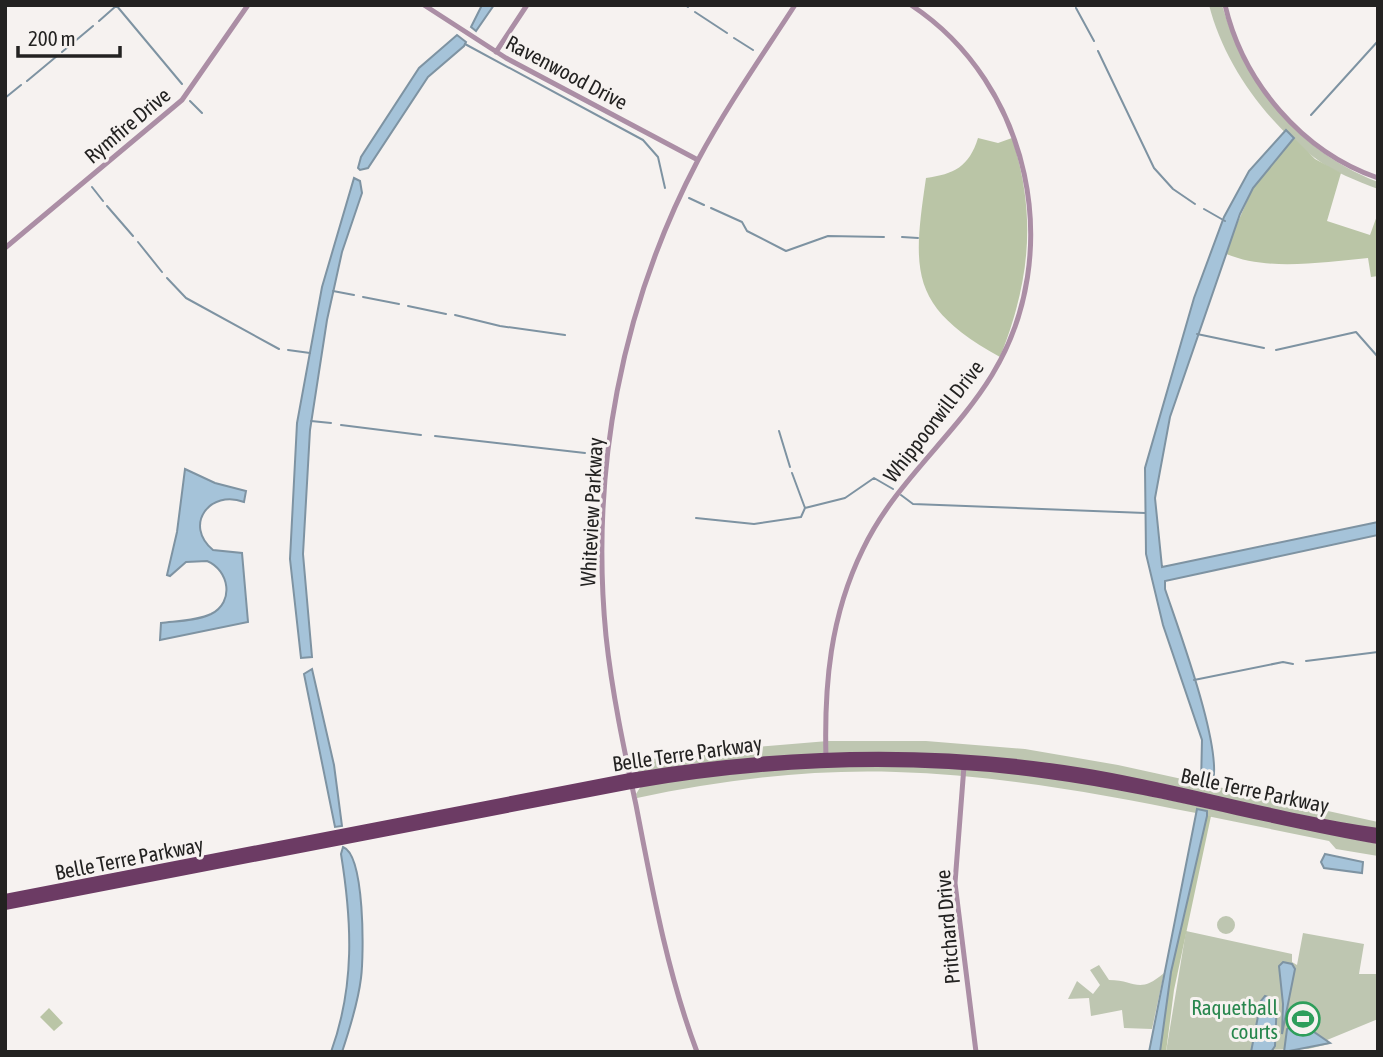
<svg xmlns="http://www.w3.org/2000/svg" width="1383" height="1057" viewBox="0 0 1383 1057" font-family="'Asap Condensed',sans-serif">
<style>
.green{fill:#bec6b1}
.forest{fill:#bac5a6}
.water{fill:#a5c3d9;stroke:#7e93a2;stroke-width:2}
.lines{fill:none;stroke-linecap:round;stroke-linejoin:round}
.stream{stroke:#7e93a2;stroke-width:2}
.minor{stroke:#ab8ea5;stroke-width:5}
.major{stroke:#6c3b64;stroke-width:8}
.labels{text-anchor:middle;dominant-baseline:central;stroke-width:6;stroke-linejoin:round;paint-order:stroke}
.street-label{font-size:21px;fill:#232221;stroke:#f6f2f0}
.leisure-label{font-size:21px;fill:#27864d;stroke:#f6f2f0;text-anchor:end}
</style>
<rect width="100%" height="100%" fill="#f6f2f0"/>
<path class="green" d="M1209 5H1222C1246 86 1298 151 1378 182V189C1357 181 1333 172 1315 158 1266 122 1224 64 1209 5Z
M828 741H926L1025 749 1118 765 1378 822V830L992 758 697 763 639 772 632 769 630 762 721 750Z
M834 764 982 769 1089 783 1378 844V856L1336 849 1329 841 1207 816V811L1197 809 1196 813C1097 793 997 775 896 772 809 769 722 780 637 798L636 794 641 786 663 781Z
M1217 925a9 9 0 1 1 18 0a9 9 0 1 1-18 0Z
M1186 931 1292 954V962L1297 965 1303 933 1364 944 1359 974H1378V1019L1327 1040 1329 1044 1308 1049 1166 1052Z
M1099 965 1109 980C1136 980 1138 995 1164 973L1152 1029 1124 1028 1122 1010 1091 1016 1089 998 1068 999 1077 981 1093 994 1100 985 1090 970Z"/>
<path class="forest" d="M978 138 998 143 1012 138C1037 215 1030 282 1000 357 910 307 912 273 926 178 954 174 969 167 978 138Z
M1294 138 1315 159 1341 173 1327 221 1370 235 1378 213V276L1371 277 1368 258C1322 262 1267 272 1224 253L1253 188Z
M1207 816H1211L1174 990 1166 1052H1160L1171 972Z
M49 1008 63 1023 54 1031 40 1017Z"/>
<path class="water" d="M482 5H494L476 31 471 27Z
M457 35 466 42 464 46 428 77 368 168 360 170 358 168 361 157 419 68Z
M1286 130 1294 138 1253 188 1240 214 1170 417 1155 498 1162 567 1378 522V535L1165 581V589C1177 625 1227 758 1211 787L1201 785 1202 740 1163 625 1146 554 1145 468 1194 298 1224 217 1249 171Z
M354 178 360 181 362 193 342 252 327 320 310 430 303 554 312 657 301 658 290 559 297 423 322 287Z
M185 469 215 483 246 491 244 502C210 489 183 525 213 550L242 553 248 622 160 640 161 623C177 621 196 621 211 614 235 602 229 570 207 561L186 562 170 576 167 575 177 532Z
M312 669 334 765 342 826 335 827 304 674Z
M1197 809 1207 811V816L1171 972 1160 1052H1149Z
M343 847C365 855 364 955 361 978 358 1003 350 1028 342 1052H331C355 986 352 922 341 854Z
M1325 854 1363 862 1362 873 1324 868 1321 862Z
M1283 962 1292 964 1295 969 1282 1034 1283 1004 1279 966Z
M1265 996 1277 1000 1275 1046 1271 1052H1251L1261 1001Z
M1290 1027 1314 1032 1330 1043 1284 1052 1287 1029Z"/>
<g class="lines">
<path class="stream" d="M116 5 182 84
M685 5 688 7
M1076 8 1094 41
M695 12 727 33
M99 21 116 6
M734 38 753 50
M465 44 643 140 658 157 665 188
M1098 51 1154 168 1173 189 1195 204
M62 52 93 26
M27 81 57 56
M5 98 21 85
M190 101 202 113
M1311 115 1378 41
M92 187 103 201
M689 198 704 205
M107 206 133 236
M711 208 742 222 747 231 786 251 828 236 884 237
M1204 209 1225 221
M902 237 918 238
M138 242 162 272
M167 278 186 298 279 349
M333 291 354 295
M363 297 399 304
M408 306 446 314
M455 315 500 326 565 335
M1197 334 1264 348
M288 350 310 353
M1276 350 1356 332 1378 357
M311 421 331 423
M341 425 421 435
M779 431 790 467
M435 436 585 453
M792 473 805 508
M901 495 913 504 1145 513
M696 518 754 524 801 517 805 508 845 498 874 478 893 489
M1306 661 1378 652
M1194 680 1283 662 1293 664"/>
<path class="minor" d="M424 5 506 58 698 160
M1225 5C1243 82 1302 152 1378 178
M496 52 527 5
M5 248 182 100 248 5
M826 759C824 685 830 616 863 549 895 482 954 437 992 375 1066 254 1031 84 911 5
M964 766 955 883 976 1052
M697 1052C667 972 652 888 636 805 624 749 612 693 606 636 590 472 621 306 698 160 727 106 762 56 795 5"/>
<path class="major" d="M5 898 630 777C781 752 931 747 1083 772 1182 788 1278 818 1378 832
M5 906 631 785C770 761 910 755 1049 775 1160 790 1268 821 1378 840"/>
</g>
<defs>
<symbol id="stadium-ring" viewBox="-11 -11 22 22"><circle r="9.5" fill="#f6f2f0" stroke="#2e9e5b" stroke-width="1.5"/><path d="M0-5a6.5 5 0 1 0 0 10a6.5 5 0 1 0 0-10ZM-3.5-1.8h7v3.6h-7Z" fill="#2e9e5b"/></symbol>
</defs>
<g fill-rule="evenodd">
<use href="#stadium-ring" x="1284" y="1000" width="38" height="38"/>
</g>
<g class="labels">
<g class="street-label">
<text transform="translate(567 72) rotate(28)">Ravenwood Drive</text>
<text transform="translate(127 125) rotate(-40)">Rymfire Drive</text>
<text transform="translate(933 421) rotate(-52)">Whippoorwill Drive</text>
<text transform="translate(591 512) rotate(-87)">Whiteview Parkway</text>
<text transform="translate(687 753) rotate(-8)">Belle Terre Parkway</text>
<text transform="translate(1255 790) rotate(12)">Belle Terre Parkway</text>
<text transform="translate(129 858) rotate(-11)">Belle Terre Parkway</text>
<text transform="translate(947 927) rotate(-95)">Pritchard Drive</text>
</g>
<g class="leisure-label">
<text x="1278" y="1007">Raquetball<tspan x="1278" dy="24">courts</tspan></text>
</g>
</g>
<rect width="1383" height="1057" fill="none" stroke="#232221" stroke-width="14"/>
<path d="M18 46v10h102v-10" fill="none" stroke="#232221" stroke-width="3.5"/>
<text x="28" y="46" font-size="21" fill="#232221" stroke="#f6f2f0" stroke-width="5" paint-order="stroke">200 m</text>
</svg>
